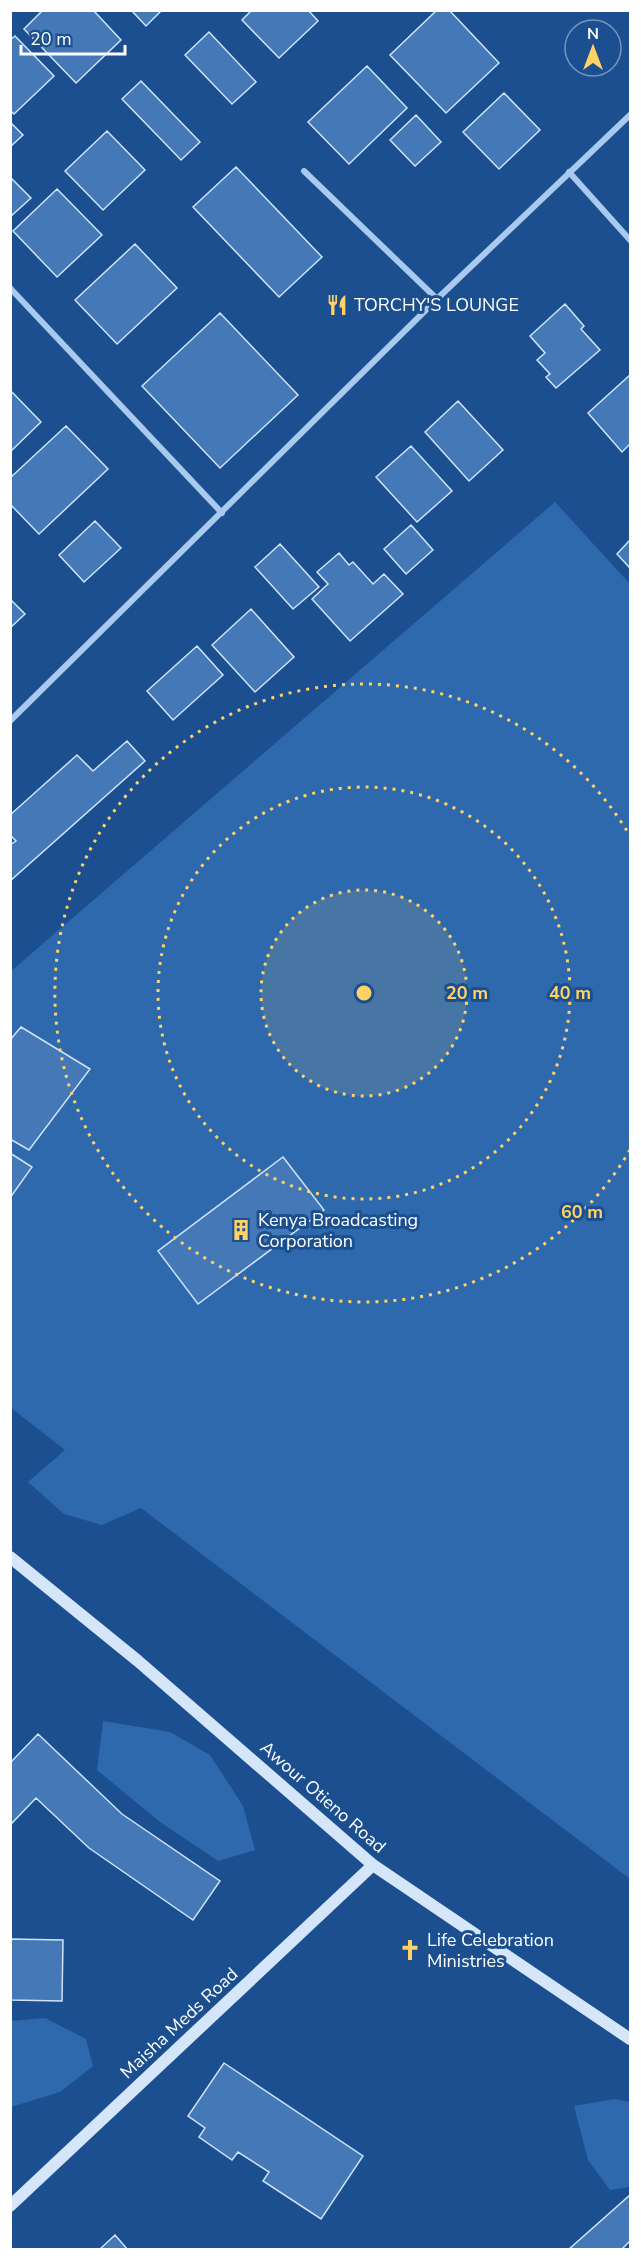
<svg xmlns="http://www.w3.org/2000/svg" width="641" height="2260" viewBox="0 0 641 2260" font-family="'Nunito Sans',sans-serif">
<style>
.green{fill:#2e69ad}
.building{fill:#4478b7;stroke:#cfe3fa;stroke-width:1.5}
.lines{fill:none;stroke-linecap:round;stroke-linejoin:round}
.street{stroke:#a9c9ee;stroke-width:6}
.secondary{stroke:#d6e6fa;stroke-width:12}
.ring{fill:none;stroke:#ffd166;stroke-width:3;stroke-dasharray:3 6}
.labels{text-anchor:middle;dominant-baseline:central;stroke-width:6;stroke-linejoin:round;paint-order:stroke}
.poi-label{font-size:18px;fill:#fff;stroke:#1b4f8f;text-anchor:start}
.street-label{font-size:18px;fill:#fff;stroke:#1b4f8f}
.centre{fill:#ffd166;stroke:#1b4f8f;stroke-width:3}
.ring-label{font-size:18px;text-anchor:middle;font-weight:bold;fill:#ffd166;stroke:#1b4f8f;stroke-width:6;stroke-linejoin:round;paint-order:stroke}
</style>
<rect width="100%" height="100%" fill="#1b4f8f"/>
<path class="green" d="M555 502 630 584V1879L141 1508 102 1525 64 1514 28 1482 65 1450 11 1408 10 972Z
M103 1721 170 1732 210 1755 243 1806 255 1850 218 1861 160 1822 97 1770Z
M45 2018 86 2039 93 2066 60 2092 11 2107V2021Z
M615 2099 630 2102V2187L610 2190 588 2160 574 2106Z"/>
<path class="building" d="M43 10H93L121 40 76 83 24 29Z
M131 10H162L146 26Z
M252 10H308L318 21 279 58 242 20Z
M437 10H449L499 63 446 113 390 55Z
M209 32 256 82 232 104 185 55Z
M15 36 54 76 14 114 10 110V40Z
M367 66 407 108 349 164 308 122Z
M141 81 200 142 181 160 122 99Z
M504 93 540 130 499 169 463 132Z
M416 115 441 142 415 166 390 140Z
M10 122 23 135 10 147Z
M107 131 145 170 103 210 65 171Z
M236 167 322 257 279 297 193 207Z
M10 177 31 198 10 217Z
M57 189 102 235 57 277 13 231Z
M135 244 177 288 117 344 75 300Z
M565 304 584 326 581 329 600 350 556 388 546 377 550 374 537 360 545 353 530 336Z
M220 313 298 395 220 468 142 386Z
M630 375V444L622 452 588 413Z
M10 390 41 422 10 452Z
M458 401 503 450 469 481 425 432Z
M66 426 108 469 39 534 10 504V478Z
M411 446 452 491 417 522 376 477Z
M95 521 121 548 84 582 59 555Z
M411 525 433 550 406 574 384 549Z
M630 540V568L617 554Z
M280 544 319 587 293 609 255 567Z
M339 553 349 565 353 562 373 584 384 574 403 594 350 641 312 599 328 584 317 572Z
M10 599 25 614 10 628Z
M251 609 294 657 255 692 212 645Z
M197 646 223 675 173 720 147 691Z
M127 741 145 761 10 881V845L16 841 10 835V815L77 755 93 771Z
M21 1027 90 1069 29 1150 10 1139V1040Z
M10 1153 32 1167 10 1198Z
M283 1157 324 1210 198 1304 158 1251Z
M38 1734 122 1814 220 1881 193 1920 89 1848 36 1798 12 1823 10 1822V1763Z
M10 1939 63 1940 62 2001 10 2000Z
M224 2063 363 2156 321 2219 263 2181 269 2172 238 2152 232 2160 199 2137 205 2128 188 2116Z
M630 2195V2241L621 2250H568Z
M115 2235 128 2250H99Z"/>
<g class="lines">
<path class="street" d="M304 171 437 299
M569 172 630 240
M10 288 222 513
M10 721 437 299 630 115"/>
<path class="secondary" d="M10 1557 138 1661 373 1865 630 2039
M10 2206 373 1865"/>
</g>
<circle cx="364" cy="993" r="103" fill="#ffd166" fill-opacity=".12"/>
<g class="ring">
<circle cx="364" cy="993" r="103"/>
<circle cx="364" cy="993" r="206"/>
<path d="M630 1150A309 309 0 1 1 630 836"/>
</g>
<defs>
<symbol id="restaurant-bare" viewBox="-9 -9 18 18"><path d="M-5-6h1v4h1v-4h1v4h1v-4h1v5L-1.5 .5V6h-2V.5L-5-1ZM5-6V6H3V1.5H1.5Q1.5-4 5-6Z" fill="#ffd166" stroke="#1b4f8f" stroke-width="2.5" paint-order="stroke"/></symbol>
<symbol id="building-bare" viewBox="-9 -9 18 18"><path d="M-4-6H4V6H1V3H-1V6H-4ZM-2.5-4.3h1.7v1.8h-1.7ZM.8-4.3h1.7v1.8H.8ZM-2.5-1h1.7V.8h-1.7ZM.8-1h1.7V.8H.8Z" fill="#ffd166" stroke="#1b4f8f" stroke-width="2.5" paint-order="stroke"/></symbol>
<symbol id="church-bare" viewBox="-9 -9 18 18"><path d="M-1.2-6h2.4v3.5h3.3v2.4h-3.3V6h-2.4V-.1h-3.3v-2.4h3.3Z" fill="#ffd166" stroke="#1b4f8f" stroke-width="2.5" paint-order="stroke"/></symbol>
</defs>
<g fill-rule="evenodd">
<use href="#restaurant-bare" x="322" y="290" width="30" height="30"/>
<use href="#building-bare" x="226" y="1215" width="30" height="30"/>
<use href="#church-bare" x="395" y="1935" width="30" height="30"/>
</g>
<g class="labels">
<g class="poi-label">
<text x="354" y="305">TORCHY'S LOUNGE</text>
<text x="258" y="1220">Kenya Broadcasting<tspan x="258" dy="21">Corporation</tspan></text>
<text x="427" y="1940">Life Celebration<tspan x="427" dy="21">Ministries</tspan></text>
</g>
<g class="street-label">
<text transform="translate(323 1797) rotate(41)">Awour Otieno Road</text>
<text transform="translate(179 2023) rotate(-43)">Maisha Meds Road</text>
</g>
</g>
<circle cx="364" cy="993" r="9" class="centre"/>
<g class="ring-label">
<text x="467" y="999">20 m</text>
<text x="570" y="999">40 m</text>
<text x="582" y="1218">60 m</text>
</g>
<rect width="641" height="2260" fill="none" stroke="#ffffff" stroke-width="24"/>
<g transform="translate(593 48)"><circle r="28" fill="#1b4f8f" stroke="#7695bc" stroke-width="1.5"/>
<path d="M0-4.5L10 22L0 15L-10 22Z" fill="#ffd166"/>
<text y="-9" font-size="16" font-weight="bold" text-anchor="middle" fill="#ffffff">N</text>
</g>
<path d="M21 45v9h104v-9" fill="none" stroke="#ffffff" stroke-width="3"/>
<text x="30" y="45" font-size="18" fill="#ffffff" stroke="#1b4f8f" stroke-width="4.5" paint-order="stroke">20 m</text>
</svg>
